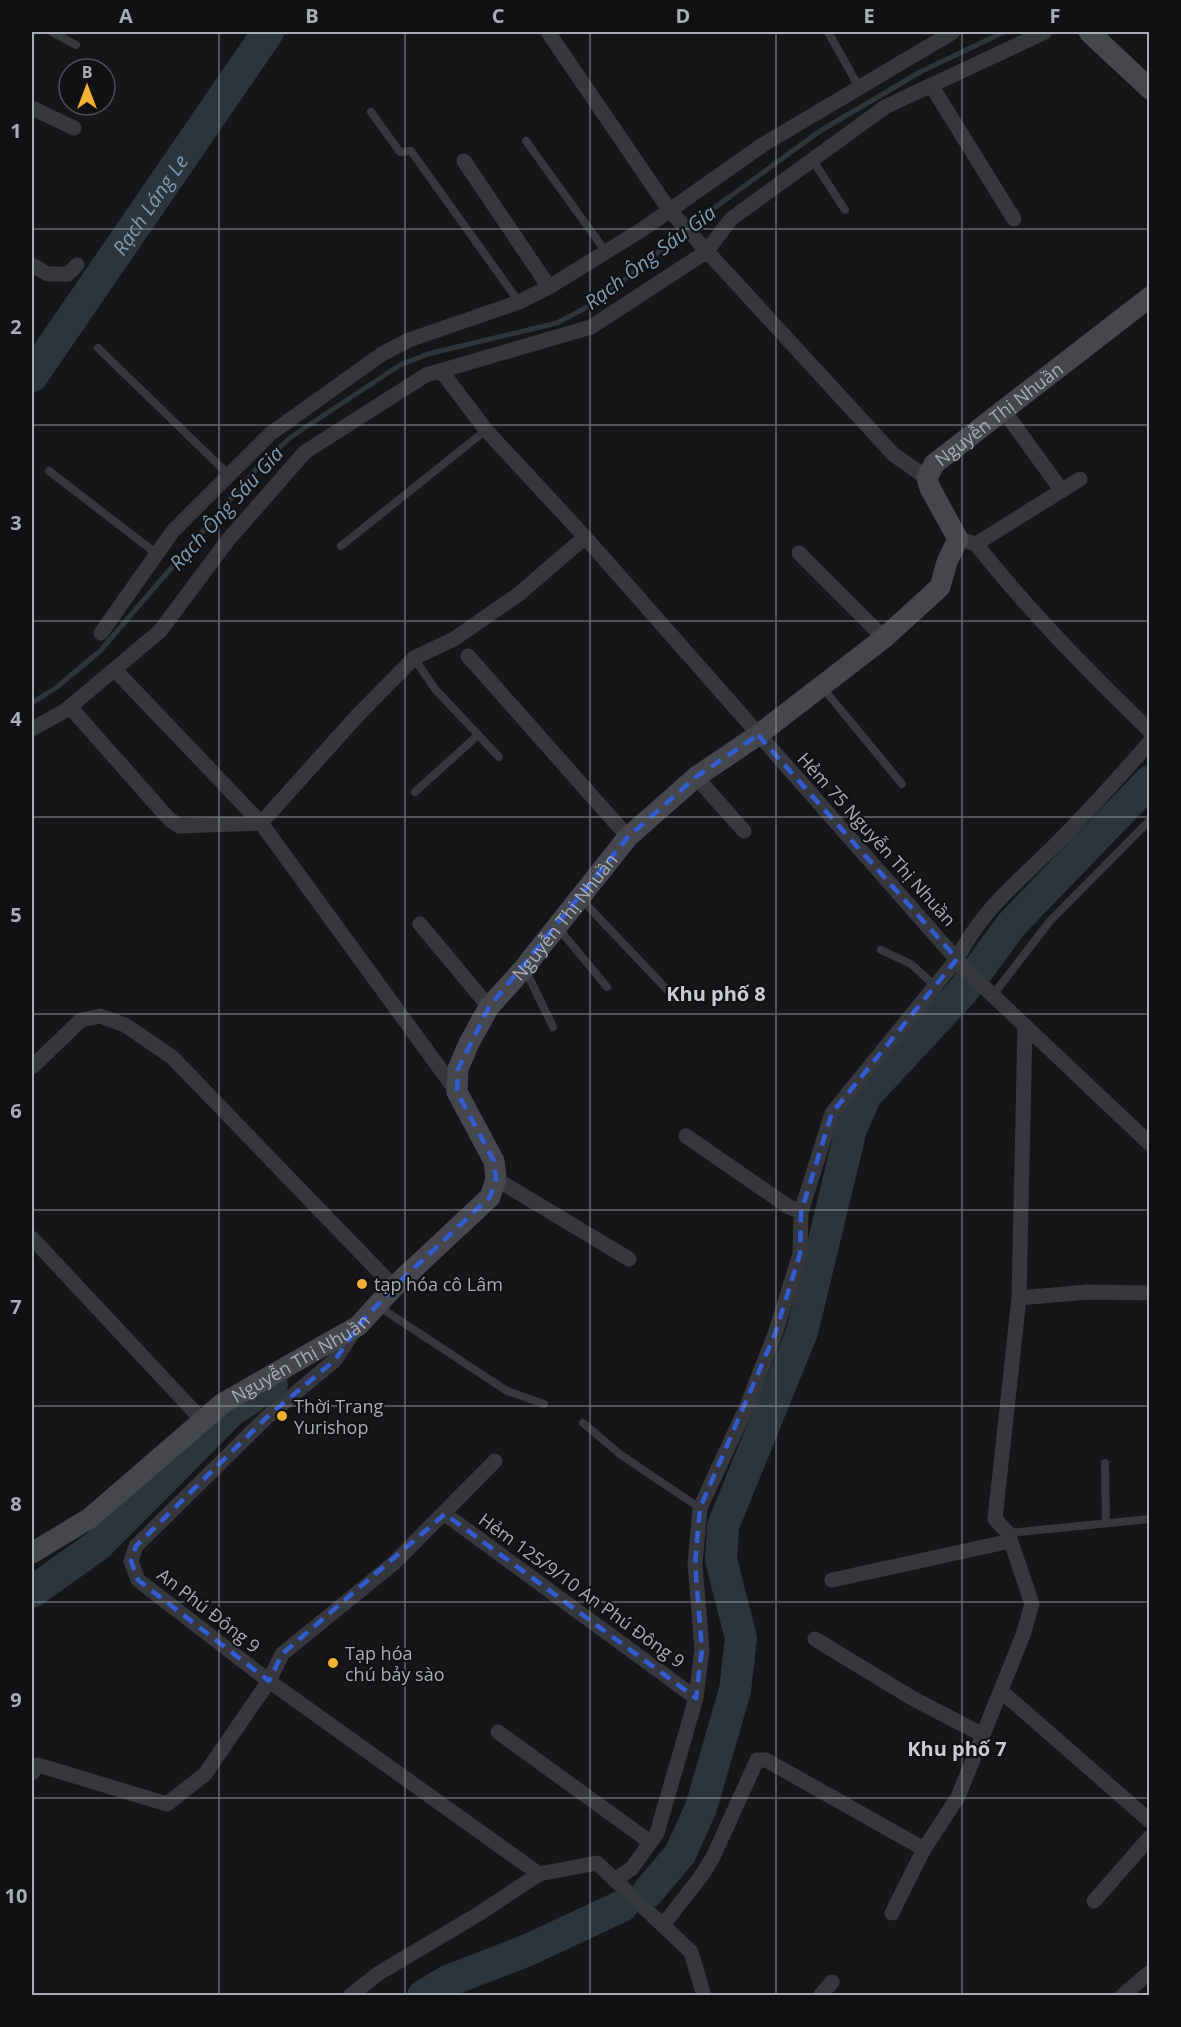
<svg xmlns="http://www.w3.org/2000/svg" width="1181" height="2027" viewBox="0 0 1181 2027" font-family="'Open Sans',sans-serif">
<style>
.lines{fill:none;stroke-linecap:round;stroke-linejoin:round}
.stream{stroke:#2c353c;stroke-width:5}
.river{stroke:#2c353c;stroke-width:32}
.lane{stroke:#37383d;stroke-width:8}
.street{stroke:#37383d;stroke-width:15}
.secondary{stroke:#45474d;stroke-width:21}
.marked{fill:none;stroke:#325cd3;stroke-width:4.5;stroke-dasharray:12 8;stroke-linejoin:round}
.grid{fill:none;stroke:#a8adb8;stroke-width:1.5;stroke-opacity:0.55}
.poi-dot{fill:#f2b134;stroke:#111113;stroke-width:2}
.labels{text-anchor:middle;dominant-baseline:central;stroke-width:4.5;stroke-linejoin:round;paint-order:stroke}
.street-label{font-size:18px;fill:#a8adb8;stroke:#111113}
.poi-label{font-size:18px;fill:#a8adb8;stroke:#111113;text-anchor:start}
.water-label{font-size:20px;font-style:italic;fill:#7f9bb3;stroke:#111113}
.neighbourhood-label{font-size:20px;font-weight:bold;fill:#c9ccd4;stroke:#111113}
.neatline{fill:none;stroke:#a8adb8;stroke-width:2}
.grid-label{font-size:20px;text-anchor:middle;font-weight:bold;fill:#a8adb8}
</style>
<rect width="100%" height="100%" fill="#161618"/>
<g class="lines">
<path class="stream" d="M32 703 57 687 100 651 258 467 291 437 400 365 428 354 557 323 598 301 699 219 820 131 922 71 1004 32"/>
<g class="river">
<path id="s1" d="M32 376 268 32"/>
<path d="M32 1592 98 1545 231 1411 272 1384"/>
<path d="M648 1892 680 1854 701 1808 735 1690 741 1638 721 1560 723 1526 802 1332 851 1129 866 1095 962 992 1012 924 1150 781"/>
<path d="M423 1996 448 1981 528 1950 622 1906"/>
</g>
<path class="lane" d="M52 32 76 45
M828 32 859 87
M371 112 400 152 411 151 519 302
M526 141 606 252
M812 159 845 210
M98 348 229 475
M49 471 157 554
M341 546 486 430
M414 658 435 689 499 757
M822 687 902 784
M415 792 478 735
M581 899 675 998
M559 929 607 987
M881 950 911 964 934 985
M525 969 553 1027
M993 995 1050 921 1150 820
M378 1306 507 1391 544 1404
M583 1423 621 1455 700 1508
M1105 1463 1106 1523
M1008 1533 1150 1519"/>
<path class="street" d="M548 32 670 211 893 454 927 478
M931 85 1014 219
M32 108 74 128
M464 161 549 287
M32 265 48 274H68L77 265
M442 372 486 430 585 537 966 970 1150 1144
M1004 411 1062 491
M967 541 976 544 1080 479
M976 544C1029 611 1088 671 1150 731
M799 553 884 638
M101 633 173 531 270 434 382 354 409 340 519 302 549 287 643 229 764 144 953 32
M468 656 628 837
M115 670 261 823 457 1092
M70 707 169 819 179 826 261 823 357 716 414 658 454 639 519 594 585 537
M32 729 66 710 160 631 228 540 305 452 426 375 591 327 706 252 731 219 885 107 1045 32
M696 777 744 831
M420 924 489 1007
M32 1067 81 1020 100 1016 125 1025 172 1057 394 1287
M686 1136 789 1207 801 1212
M496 1179 629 1259
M32 1238 203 1421
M1019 1298 1088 1292 1150 1293
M356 1328 335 1360 267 1417 136 1546 131 1561 138 1580 269 1681 539 1874
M445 1514 696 1698
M832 1580 1011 1541
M815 1639 912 1698 983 1735
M1001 1691 1150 1821
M498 1732 650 1842
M32 1773 38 1765 167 1804 205 1774 269 1681 282 1654 394 1563 495 1461
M615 1880 632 1868 657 1833 696 1698 702 1649 695 1564 700 1508 747 1406 775 1334 800 1254 801 1212 832 1113 957 959C983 907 1020 881 1059 841 1091 809 1120 776 1150 742
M1094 1901 1150 1837
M892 1913 924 1849 958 1797 1023 1635 1032 1604 1008 1533 995 1519 1019 1298 1025 1026
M663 1925 702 1875 713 1857 757 1760H766L924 1849
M350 1996 379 1973 477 1915 539 1874 597 1863 691 1952 704 1996
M820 1996 832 1982
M1122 1996 1150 1972"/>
<g class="secondary">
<path d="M1089 32 1150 89"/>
<path id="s2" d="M32 1553 90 1518 223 1403 358 1326 394 1287 490 1197 496 1179 494 1161 457 1092 458 1069 469 1043 489 1007 524 968 628 837 696 777 758 735 884 638 940 587 947 562 958 539 930 488 927 478 934 464 1150 297"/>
</g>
</g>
<path class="marked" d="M758 735 957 959 832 1113 801 1212 800 1254 775 1334 700 1508 695 1564 702 1649 696 1698 445 1514 282 1654 269 1681 138 1580 131 1561 136 1546 267 1417 335 1360 358 1326 394 1287 490 1197 496 1179 494 1161 457 1092 458 1069 489 1007 628 837 696 777Z"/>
<path class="grid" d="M219 32V1996M405 32V1996M590 32V1996M776 32V1996M962 32V1996M32 229H1150M32 425H1150M32 621H1150M32 817H1150M32 1014H1150M32 1210H1150M32 1406H1150M32 1602H1150M32 1798H1150"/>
<g class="poi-dot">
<circle cx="362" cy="1284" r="6"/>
<circle cx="282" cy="1416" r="6"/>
<circle cx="333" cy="1663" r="6"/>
</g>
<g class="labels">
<g class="street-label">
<text stroke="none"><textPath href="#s2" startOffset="1629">Nguyễn Thị Nhuần</textPath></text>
<text transform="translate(877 839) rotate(48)">Hẻm 75 Nguyễn Thị Nhuần</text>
<text stroke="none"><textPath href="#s2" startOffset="909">Nguyễn Thị Nhuần</textPath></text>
<text stroke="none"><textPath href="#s2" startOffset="333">Nguyễn Thị Nhuần</textPath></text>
<text transform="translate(582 1590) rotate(36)">Hẻm 125/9/10 An Phú Đông 9</text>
<text transform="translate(209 1610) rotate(38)">An Phú Đông 9</text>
</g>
<g class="poi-label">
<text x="374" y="1284">tạp hóa cô Lâm</text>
<text x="294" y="1406">Thời Trang<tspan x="294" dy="21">Yurishop</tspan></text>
<text x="345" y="1653">Tạp hóa<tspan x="345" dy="21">chú bảy sào</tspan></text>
</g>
<g class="water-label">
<text stroke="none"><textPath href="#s1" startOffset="208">Rạch Láng Le</textPath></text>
<text transform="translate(650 257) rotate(-37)">Rạch Ông Sáu Gia</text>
<text transform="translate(226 508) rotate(-48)">Rạch Ông Sáu Gia</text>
</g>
<g class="neighbourhood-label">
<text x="716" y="993">Khu phố 8</text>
<text x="957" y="1748">Khu phố 7</text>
</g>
</g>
<rect width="1181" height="2027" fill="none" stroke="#111113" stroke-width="66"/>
<g transform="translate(87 87)"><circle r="28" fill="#111113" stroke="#4d4f55" stroke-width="1.5"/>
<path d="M0-4.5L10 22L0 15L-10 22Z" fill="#f2b134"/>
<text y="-9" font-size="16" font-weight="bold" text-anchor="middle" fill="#a8adb8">B</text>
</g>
<rect x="33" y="33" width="1115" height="1961" class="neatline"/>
<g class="grid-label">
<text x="126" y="23">A</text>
<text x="312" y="23">B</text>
<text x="498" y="23">C</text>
<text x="683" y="23">D</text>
<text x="869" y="23">E</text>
<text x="1055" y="23">F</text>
<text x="16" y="138">1</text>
<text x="16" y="334">2</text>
<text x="16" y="530">3</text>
<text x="16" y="726">4</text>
<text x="16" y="922">5</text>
<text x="16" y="1118">6</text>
<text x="16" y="1314">7</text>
<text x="16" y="1511">8</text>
<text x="16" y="1707">9</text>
<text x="16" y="1903">10</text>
</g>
</svg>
